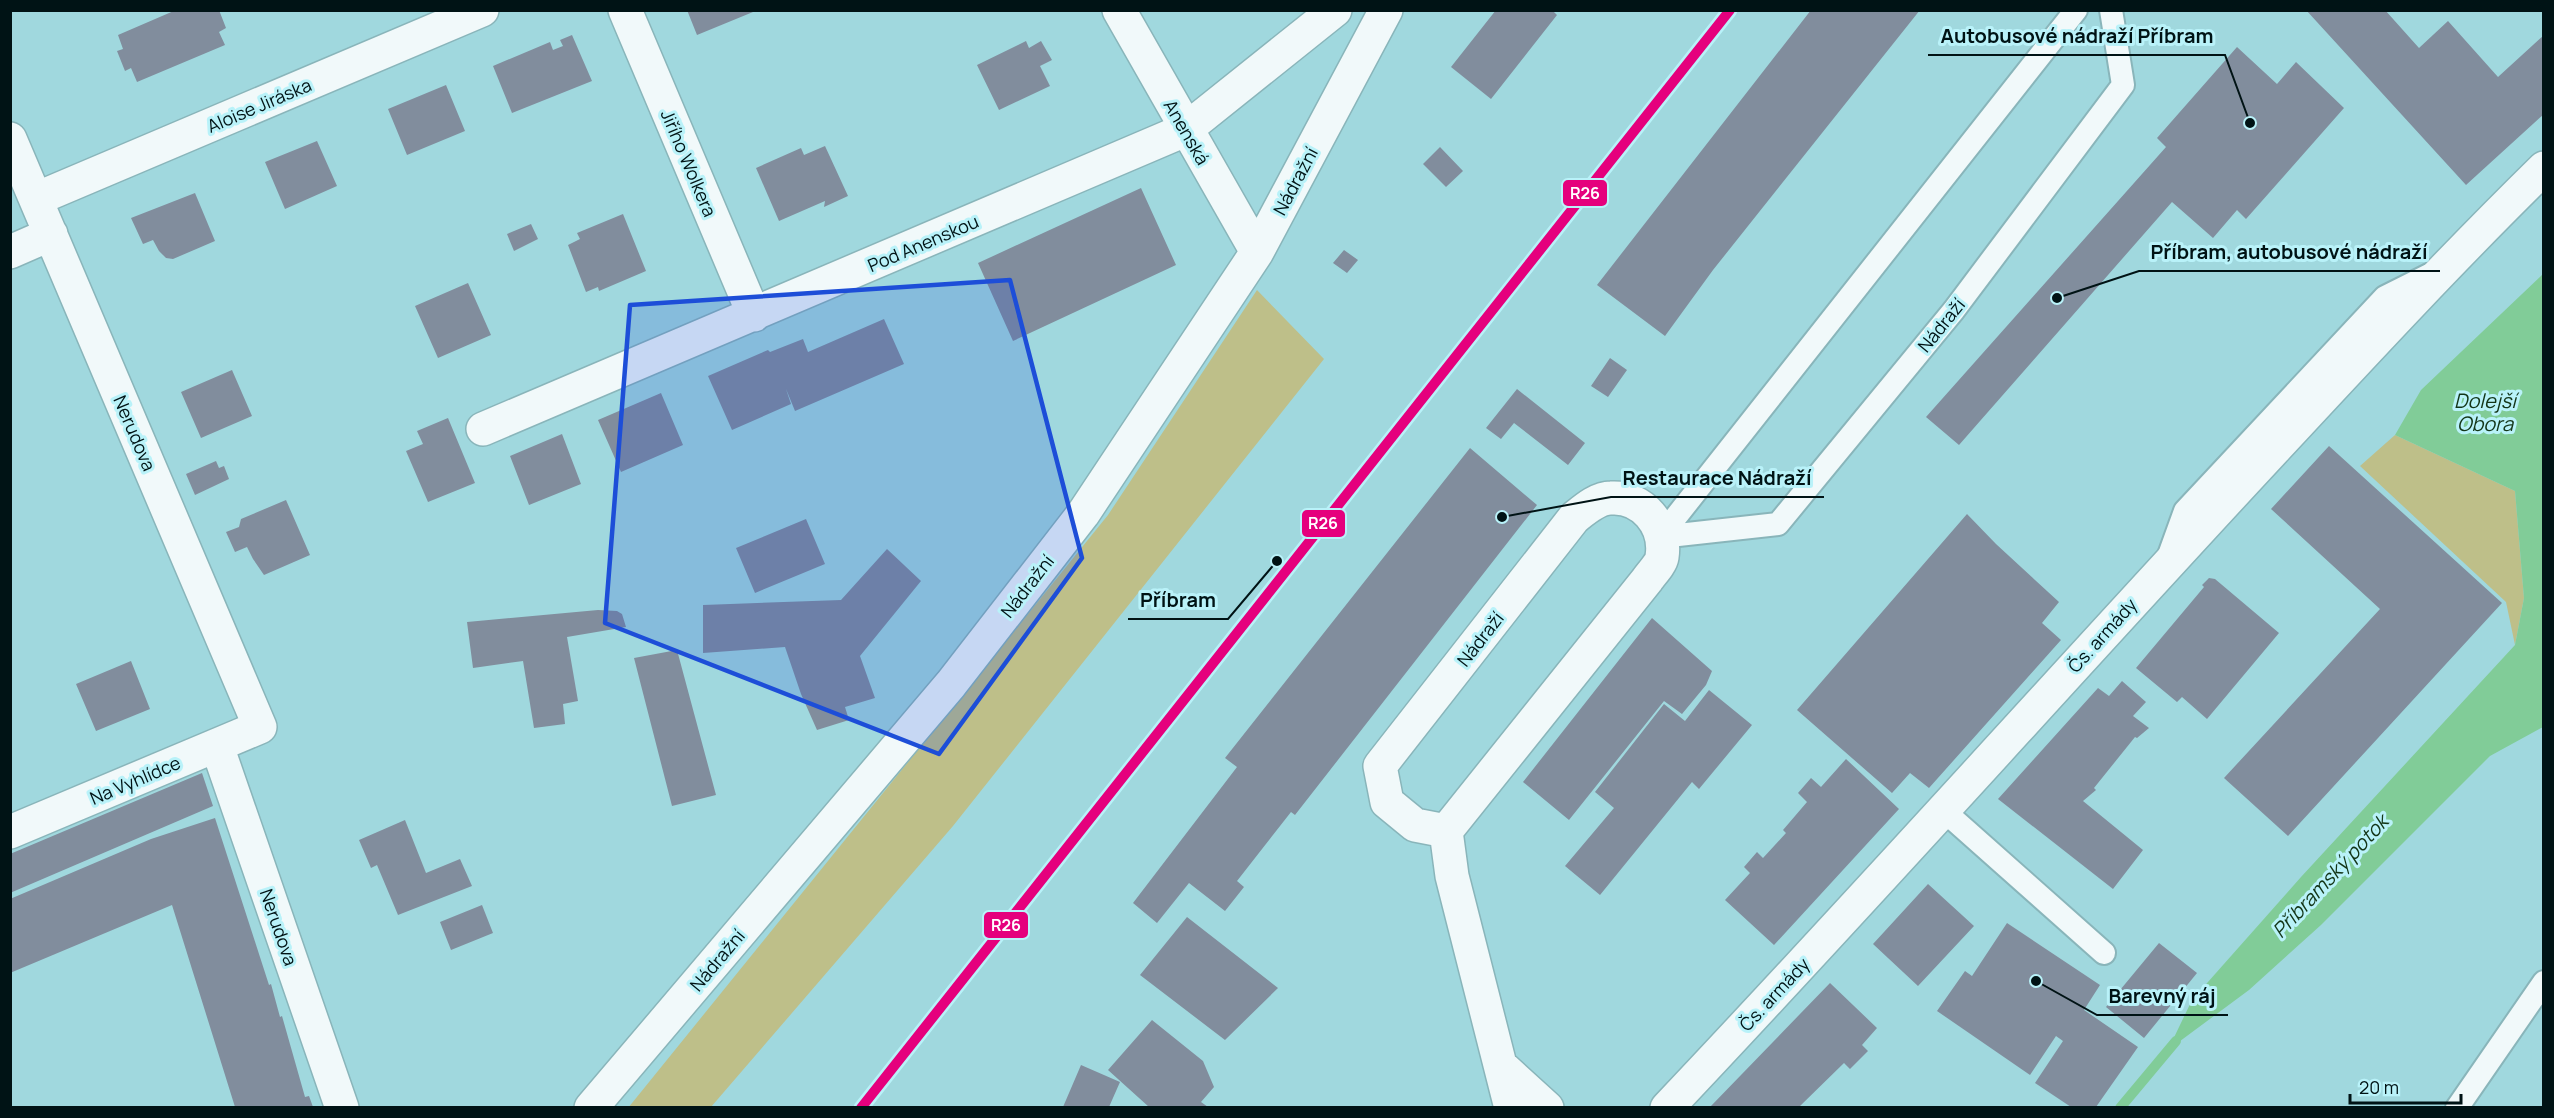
<svg xmlns="http://www.w3.org/2000/svg" width="2554" height="1118" viewBox="0 0 2554 1118" font-family="Manrope,sans-serif">
<style>
.green{fill:#bebf89}
.water{fill:#81cc98}
.lines{fill:none;stroke-linecap:round;stroke-linejoin:round}
.stream{stroke:#81cc98;stroke-width:10}
.building{fill:#818d9d}
.service-casing{stroke:#89b5ba;stroke-width:26}
.minor-casing{stroke:#89b5ba;stroke-width:36}
.tertiary-casing{stroke:#89b5ba;stroke-width:36}
.service{stroke:#f1f9fa;stroke-width:22}
.minor{stroke:#f1f9fa;stroke-width:33}
.tertiary{stroke:#f1f9fa;stroke-width:33}
.rail-1-casing{stroke:#b9f2f9;stroke-width:15}
.rail-1{stroke:#e5007d;stroke-width:10}
.marked{fill:#1d4ed8;fill-opacity:0.2;stroke:#1d4ed8;stroke-width:4.5;stroke-linejoin:round}
.labels{text-anchor:middle;dominant-baseline:central;stroke-width:6;stroke-linejoin:round;paint-order:stroke}
.street-label{font-size:18px;fill:#001315;stroke:#b9f2f9}
.water-label{font-size:20px;font-style:italic;fill:#133517;stroke:#b9f2f9}
.leader{fill:none;stroke:#001315;stroke-width:2}
.callout-dot{fill:#001315;stroke:#b9f2f9;stroke-width:2}
.callout-label{font-size:20px;text-anchor:middle;font-weight:bold;fill:#001315;stroke:#b9f2f9;stroke-width:6;stroke-linejoin:round;paint-order:stroke}
.line-badge{stroke:#b9f2f9;stroke-width:2}
.badge-label{font-size:16px;text-anchor:middle;font-weight:bold;fill:#fff}
</style>
<rect width="100%" height="100%" fill="#a0d8de"/>
<path class="green" d="M1257 290 1324 359 953 826 711 1107 628 1108 1108 515Z
M2395 435 2515 491 2524 598 2515 645 2506 602 2360 466Z"/>
<path class="water" d="M2543 274V727L2490 756 2321 925 2249 990 2168 1050 2192 1000 2301 877 2515 645 2524 598 2515 491 2395 435 2421 390Z"/>
<g class="lines">
<path class="stream" d="M2120 1108 2176 1041"/>
</g>
<path class="building" d="M176 10H219L226 28 219 32 225 45 137 82 131 68 125 71 117 51 123 49 118 35Z
M687 10H752L753 12 697 35Z
M1496 10H1552L1557 15 1491 99 1451 67Z
M1811 10H1920L1713 270 1665 336 1597 285Z
M2306 10H2385L2419 48 2448 21 2498 77 2544 35V114L2466 185Z
M572 35 592 81 512 113 493 66 550 42 553 50 563 46 560 40Z
M1026 41 1029 48 1041 41 1052 60 1040 66 1050 86 999 110 977 65Z
M2237 47 2277 84 2296 62 2344 108 2246 219 2237 210 2213 238 2172 202 1959 445 1926 417 2166 147 2157 138Z
M446 85 465 131 407 155 388 109Z
M317 141 337 186 285 209 265 162Z
M825 146 848 196 824 207 825 201 779 221 756 168 801 148 804 155Z
M1440 147 1463 171 1446 187 1423 164Z
M1141 188 1176 265 1013 341 978 263Z
M195 193 215 241 173 259 166 258 159 251 153 240 143 244 131 218Z
M623 214 646 271 599 291 598 287 586 292 568 245 580 239 577 233Z
M531 224 538 239 514 251 507 234Z
M1344 250 1358 260 1347 273 1333 263Z
M468 283 491 335 438 358 415 306Z
M884 319 904 364 795 411 786 389 791 404 732 430 708 376 768 350 770 352 803 339 808 352Z
M1610 358 1627 370 1608 397 1591 386Z
M232 370 252 416 201 438 181 392Z
M1517 389 1585 443 1568 465 1514 423 1501 439 1486 428Z
M661 393 683 445 621 472 598 420Z
M448 418 475 483 428 502 406 451 423 444 417 431Z
M562 434 581 484 529 505 510 456Z
M2329 446 2502 603 2288 836 2224 778 2380 609 2271 509Z
M1470 448 1537 505 1295 815 1291 812 1237 881 1244 887 1225 911 1189 883 1157 923 1133 903 1237 767 1225 758Z
M216 461 219 468 224 466 229 479 195 495 186 474Z
M286 500 310 555 264 575 253 559 247 547 235 552 226 532 239 527 241 519Z
M1967 514 1996 544 2059 602 2042 623 2061 640 1929 788 1910 773 1892 793 1797 710Z
M806 519 825 564 755 593 736 548Z
M887 549 921 581 860 656 875 698 845 707 849 720 817 730 801 694 785 647 703 653V605L841 600Z
M2209 578 2215 579 2279 633 2207 719 2182 697 2177 702 2136 668 2204 587 2202 585Z
M598 610 617 611 622 614 626 627 567 637 578 701 563 704 565 724 534 728 523 661 473 668 467 622Z
M1652 618 1712 671 1706 685 1682 714 1664 701 1569 820 1523 782Z
M677 650 716 795 672 806 634 658Z
M131 661 150 709 96 731 76 684Z
M2122 681 2146 702 2133 716 2149 728 2137 738 2135 737 2094 788 2096 790 2083 801 2143 850 2113 889 1998 799 2098 688 2109 696Z
M1709 690 1752 725 1699 789 1692 782 1600 895 1565 866 1614 808 1595 792 1664 704 1685 721Z
M1846 759 1899 809 1774 945 1725 900 1750 873 1744 867 1757 852 1763 858 1786 833 1783 830 1807 802 1798 793 1811 778 1821 787Z
M202 773 213 806 10 893V854Z
M215 818 269 985 271 984 280 1017 282 1016 305 1097 309 1096 313 1107H235L172 905 10 973V899L151 839Z
M405 820 426 873 460 859 472 886 398 915 377 865 371 868 359 840Z
M1928 884 1974 926 1918 986 1873 944Z
M482 905 493 933 451 950 440 922Z
M1187 917 1278 988 1225 1040 1140 975Z
M2007 923 2100 985 2084 1010 2138 1047 2096 1107H2071L2035 1083 2063 1041 2056 1036 2030 1075 1937 1011 1965 971 1972 976Z
M2159 943 2197 973 2144 1038 2106 1007Z
M1830 983 1877 1028 1862 1045 1868 1051 1850 1069 1844 1063 1799 1107H1710Z
M1152 1020 1203 1061 1214 1087 1201 1102 1208 1107H1149L1108 1070Z
M1081 1065 1120 1082 1109 1107H1063Z"/>
<g class="lines">
<defs>
<path id="service" d="M1660 537 1778 524 1954 310 2123 85 2111 10
M1660 537 2076 10
M2168 558 2185 511 2385 297 2429 275
M1943 810 2104 953
M2457 1108 2544 982"/>
<path id="minor" d="M625 10 754 315
M1119 10 1257 252
M10 139 260 727 10 832
M36 199 482 10
M10 252 51 234
M483 429 1185 130 1335 10
M217 746 342 1108
M1446 831 1415 825 1387 802 1380 766 1574 518C1584 510 1597 498 1611 498 1642 496 1667 525 1662 557 1661 564 1651 574 1647 580L1446 831 1452 876 1511 1108
M1501 1066 1547 1108
M591 1108 951 684 1083 514 1257 252 1386 10"/>
<path id="tertiary" d="M1667 1108C1867 897 2060 680 2258 467 2352 366 2445 265 2544 168"/>
</defs>
<use href="#service" class="service-casing"/>
<use href="#minor" class="minor-casing"/>
<use href="#tertiary" class="tertiary-casing"/>
<use href="#service" class="service"/>
<use href="#minor" class="minor"/>
<use href="#tertiary" class="tertiary"/>
<defs>
<path id="rail-1" d="M861 1108 1730 10"/>
</defs>
<use href="#rail-1" class="rail-1-casing"/>
<use href="#rail-1" class="rail-1"/>
</g>
<path class="marked" d="M1010 280 1082 558 939 754 605 623 630 305Z"/>
<g class="labels">
<g class="street-label">
<text transform="translate(259 105) rotate(-23)">Aloise Jiráska</text>
<text transform="translate(1187 132) rotate(60)">Anenská</text>
<text transform="translate(689 163) rotate(67)">Jiřího Wolkera</text>
<text transform="translate(1295 181) rotate(-62)">Nádražní</text>
<text transform="translate(923 243) rotate(-23)">Pod Anenskou</text>
<text transform="translate(1941 325) rotate(-51)">Nádraží</text>
<text transform="translate(135 433) rotate(67)">Nerudova</text>
<text transform="translate(1027 586) rotate(-52)">Nádražní</text>
<text transform="translate(2102 635) rotate(-48)">Čs. armády</text>
<text transform="translate(1480 639) rotate(-52)">Nádraží</text>
<text transform="translate(135 780) rotate(-23)">Na Vyhlídce</text>
<text transform="translate(279 927) rotate(71)">Nerudova</text>
<text transform="translate(717 960) rotate(-50)">Nádražní</text>
<text transform="translate(1774 994) rotate(-47)">Čs. armády</text>
</g>
<g class="water-label">
<text x="2485" y="400">Dolejší<tspan x="2485" dy="23">Obora</tspan></text>
<text transform="translate(2330 876) rotate(-47)">Příbramský potok</text>
</g>
</g>
<path class="leader" d="M2250 123L2225 55H1928M2057 298L2139 271H2440M1502 517L1611 497H1824M1277 561L1228 619H1128M2036 981L2097 1015H2228"/>
<g class="callout-dot">
<circle cx="2250" cy="123" r="6"/>
<circle cx="2057" cy="298" r="6"/>
<circle cx="1502" cy="517" r="6"/>
<circle cx="1277" cy="561" r="6"/>
<circle cx="2036" cy="981" r="6"/>
</g>
<g class="callout-label">
<text x="2077" y="43">Autobusové nádraží Příbram</text>
<text x="2289" y="259">Příbram, autobusové nádraží</text>
<text x="1717" y="485">Restaurace Nádraží</text>
<text x="1178" y="607">Příbram</text>
<text x="2162" y="1003">Barevný ráj</text>
</g>
<g class="line-badge">
<rect x="1562" y="179" width="46" height="28" rx="6" fill="#e5007d"/>
<rect x="1301" y="509" width="45" height="29" rx="6" fill="#e5007d"/>
<rect x="983" y="911" width="46" height="28" rx="6" fill="#e5007d"/>
</g>
<g class="badge-label">
<text x="1585" y="199">R26</text>
<text x="1323" y="529">R26</text>
<text x="1006" y="931">R26</text>
</g>
<rect width="2554" height="1118" fill="none" stroke="#001315" stroke-width="24"/>
<path d="M2350 1094v9h111v-9" fill="none" stroke="#001315" stroke-width="3"/>
<text x="2359" y="1094" font-size="18" fill="#001315" stroke="#b9f2f9" stroke-width="4.5" paint-order="stroke">20 m</text>
</svg>
